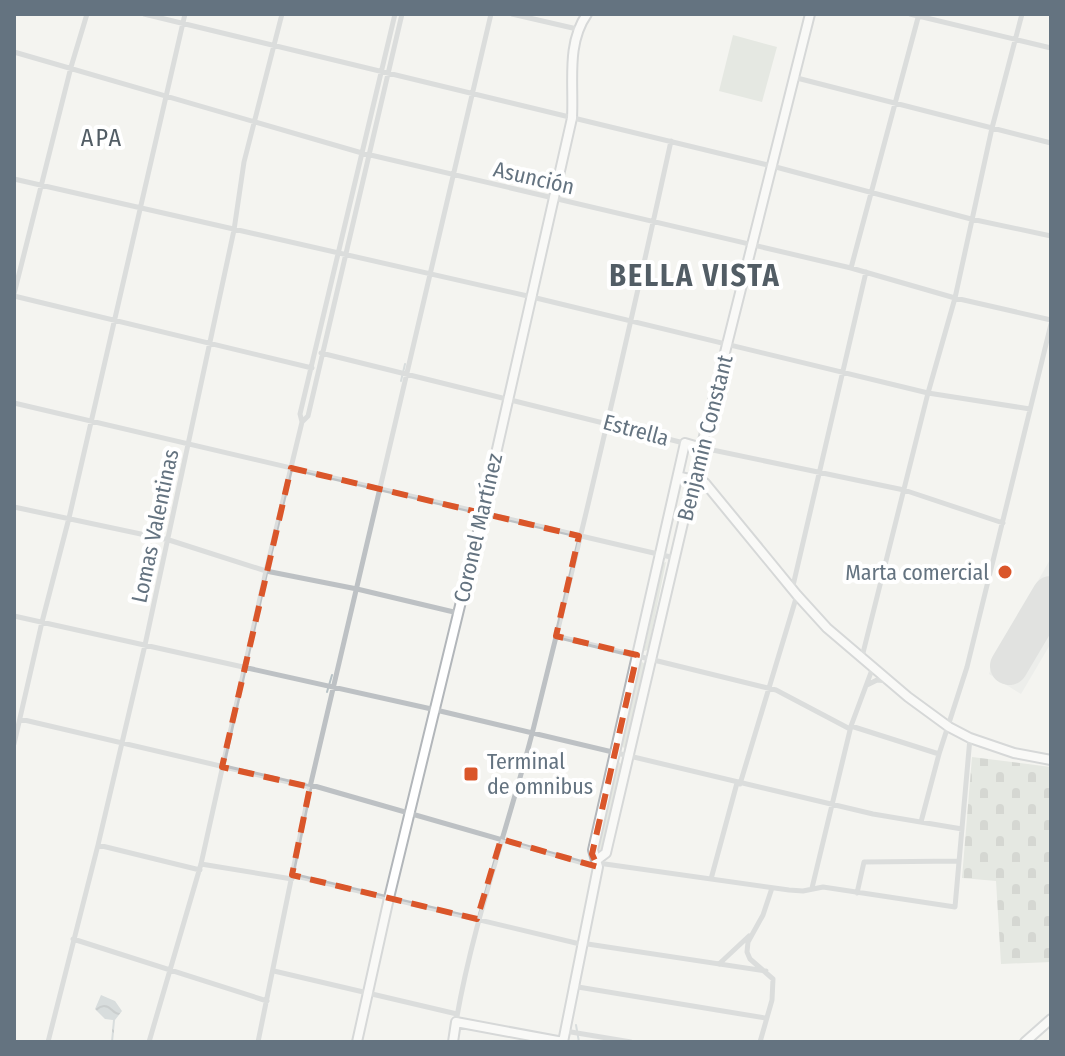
<svg xmlns="http://www.w3.org/2000/svg" width="1065" height="1056" viewBox="0 0 1065 1056" font-family="'Fira Sans Condensed',sans-serif">
<style>
.built{fill:#e4e6e4}
.green{fill:#d3d9d0}
.cemetery{fill:url(#cemetery-stones)}
.water{fill:url(#water-waves)}
.lines{fill:none;stroke-linecap:round;stroke-linejoin:round}
.stream{stroke:#b6c1c5;stroke-width:2}
.runway{stroke:#c9cccc;stroke-width:38}
.secondary-casing{stroke:#b2b6ba;stroke-width:12}
.street{stroke:#bdc1c4;stroke-width:5}
.secondary{stroke:#fff;stroke-width:8}
.marked{fill:none;stroke:#da562a;stroke-width:6;stroke-dasharray:16 10;stroke-linejoin:round}
.poi-dot{fill:#da562a;stroke:#fff;stroke-width:3}
.labels{text-anchor:middle;dominant-baseline:central;stroke-width:8;stroke-linejoin:round;paint-order:stroke}
.street-label{font-size:22px;fill:#647380;stroke:#fff}
.poi-label{font-size:22px;fill:#647380;stroke:#fff;text-anchor:end}
.neighbourhood-label{font-size:24px;letter-spacing:2px;fill:#525d65;stroke:#fff}
.district-label{font-size:30px;font-weight:bold;letter-spacing:2px;fill:#525d65;stroke:#fff}
</style>
<defs>
<pattern id="cemetery-stones" width="16" height="16" patternUnits="userSpaceOnUse" patternTransform="scale(2)"><rect width="16" height="16" fill="#d3d9d0"/><path d="M2 7V4a2 2 0 0 1 4 0v3zM10 15v-3a2 2 0 0 1 4 0v3z" fill="#afb4ae"/></pattern>
<pattern id="water-waves" width="16" height="10" patternUnits="userSpaceOnUse" patternTransform="scale(2)"><rect width="16" height="10" fill="#b6c1c5"/><path d="M0 5q4-4 8 0t8 0" fill="none" stroke="#98a1a5"/></pattern>
</defs>
<rect width="100%" height="100%" fill="#f4f4f0"/>
<path class="built" d="M1051 558V643L1021 694 989 674 996 654Z"/>
<path class="green" d="M733 35 777 47 762 102 719 91Z
M666 562 648 650 644 651 663 563Z
M642 662 645 664 626 747 624 748 621 745 640 663Z
M619 762 622 765 601 851 597 848Z"/>
<path class="cemetery" d="M972 757 1051 767V962L1001 964 996 881 962 878Z"/>
<path class="water" d="M101 995 115 1001 122 1011 115 1020 113 1042H111L113 1020 105 1019 95 1009Z"/>
<g class="lines">
<path class="stream" d="M401 381 405 364
M327 692 332 675
M576 1025 579 1042"/>
<path class="runway" d="M1009 666 1051 595"/>
<defs>
<path id="secondary" d="M678 476 705 483 797 595 827 628 908 697 949 727 970 738 1014 753 1051 760
M598 859 606 853 693 480 810 14
M357 1042 389 898 483 511 572 118C574 83 566 44 587 14
M453 1042 456 1022 563 1042
M563 1042 598 867 593 850 685 443 702 448
M1025 1042 1051 1019"/>
</defs>
<use href="#secondary" class="secondary-casing"/>
<path class="street" d="M144 14 772 166 971 219 1051 236
M512 14 577 29
M910 14 1051 48
M14 52 362 153 851 268 955 298 1051 320
M793 77 1051 143
M14 179 532 297 928 393 1030 409
M851 268 919 14
M14 294 71 67 87 14
M14 296 312 368
M321 353 684 443
M14 403 675 558
M302 422 308 416 402 14
M703 448 904 490 1003 523
M14 507 169 540 266 571 357 589 458 613
M792 590 866 272
M14 616 436 710 873 814 962 829
M556 636 776 690 850 729
M862 657 928 393 955 298 992 128 1022 14
M867 685 877 680 888 681
M20 719 310 787
M851 726 939 754
M14 744 42 622 69 518 185 14
M740 784 797 595
M311 785 597 867
M921 822 939 754 967 667 1051 324
M98 845 200 870
M598 863 789 890 803 891 823 887 955 907 970 738
M201 864 292 879
M292 875 580 944
M711 879 737 783
M812 888 851 726 873 667
M857 893 864 862 959 861
M73 939 267 1001
M581 943 766 971
M719 964 749 936
M274 971 457 1014
M572 986 765 1018
M456 1022C473 922 508 828 533 730 582 534 628 338 671 141
M565 1031 631 1042
M48 1042 98 845 145 645 234 230 244 162 282 14
M149 1042 201 864 266 571 302 422 300 414 395 14
M258 1042 310 787 491 14
M760 1042 772 1000 773 979 750 959 747 952 748 942 763 915 772 888"/>
<use href="#secondary" class="secondary"/>
</g>
<path d="M0 0H1065V1056H0ZM291 468 579 536 556 636 637 655 592 854 598 867 501 839 477 919 292 875 310 787 222 767Z" fill="#f4f4f0" fill-opacity=".55" fill-rule="evenodd"/>
<path class="marked" d="M291 468 579 536 556 636 637 655 592 854 598 867 501 839 477 919 292 875 310 787 222 767Z"/>
<g class="poi-dot">
<circle cx="1005" cy="572" r="8"/>
<rect x="463" y="766" width="16" height="16" rx="4"/>
</g>
<g class="labels">
<g class="street-label">
<text transform="translate(534 178) rotate(13)">Asunción</text>
<text transform="translate(636 430) rotate(15)">Estrella</text>
<text transform="translate(705 438) rotate(-76)">Benjamín Constant</text>
<text transform="translate(155 526) rotate(-78)">Lomas Valentinas</text>
<text transform="translate(478 528) rotate(-77)">Coronel Martínez</text>
</g>
<g class="poi-label">
<text x="989" y="572">Marta comercial</text>
<text x="487" y="761" text-anchor="start">Terminal<tspan x="487" dy="25">de omnibus</tspan></text>
</g>
<g class="neighbourhood-label">
<text x="102" y="138">APA</text>
</g>
<g class="district-label">
<text x="695" y="276">BELLA VISTA</text>
</g>
</g>
<rect width="1065" height="1056" fill="none" stroke="#647380" stroke-width="32"/>
</svg>
